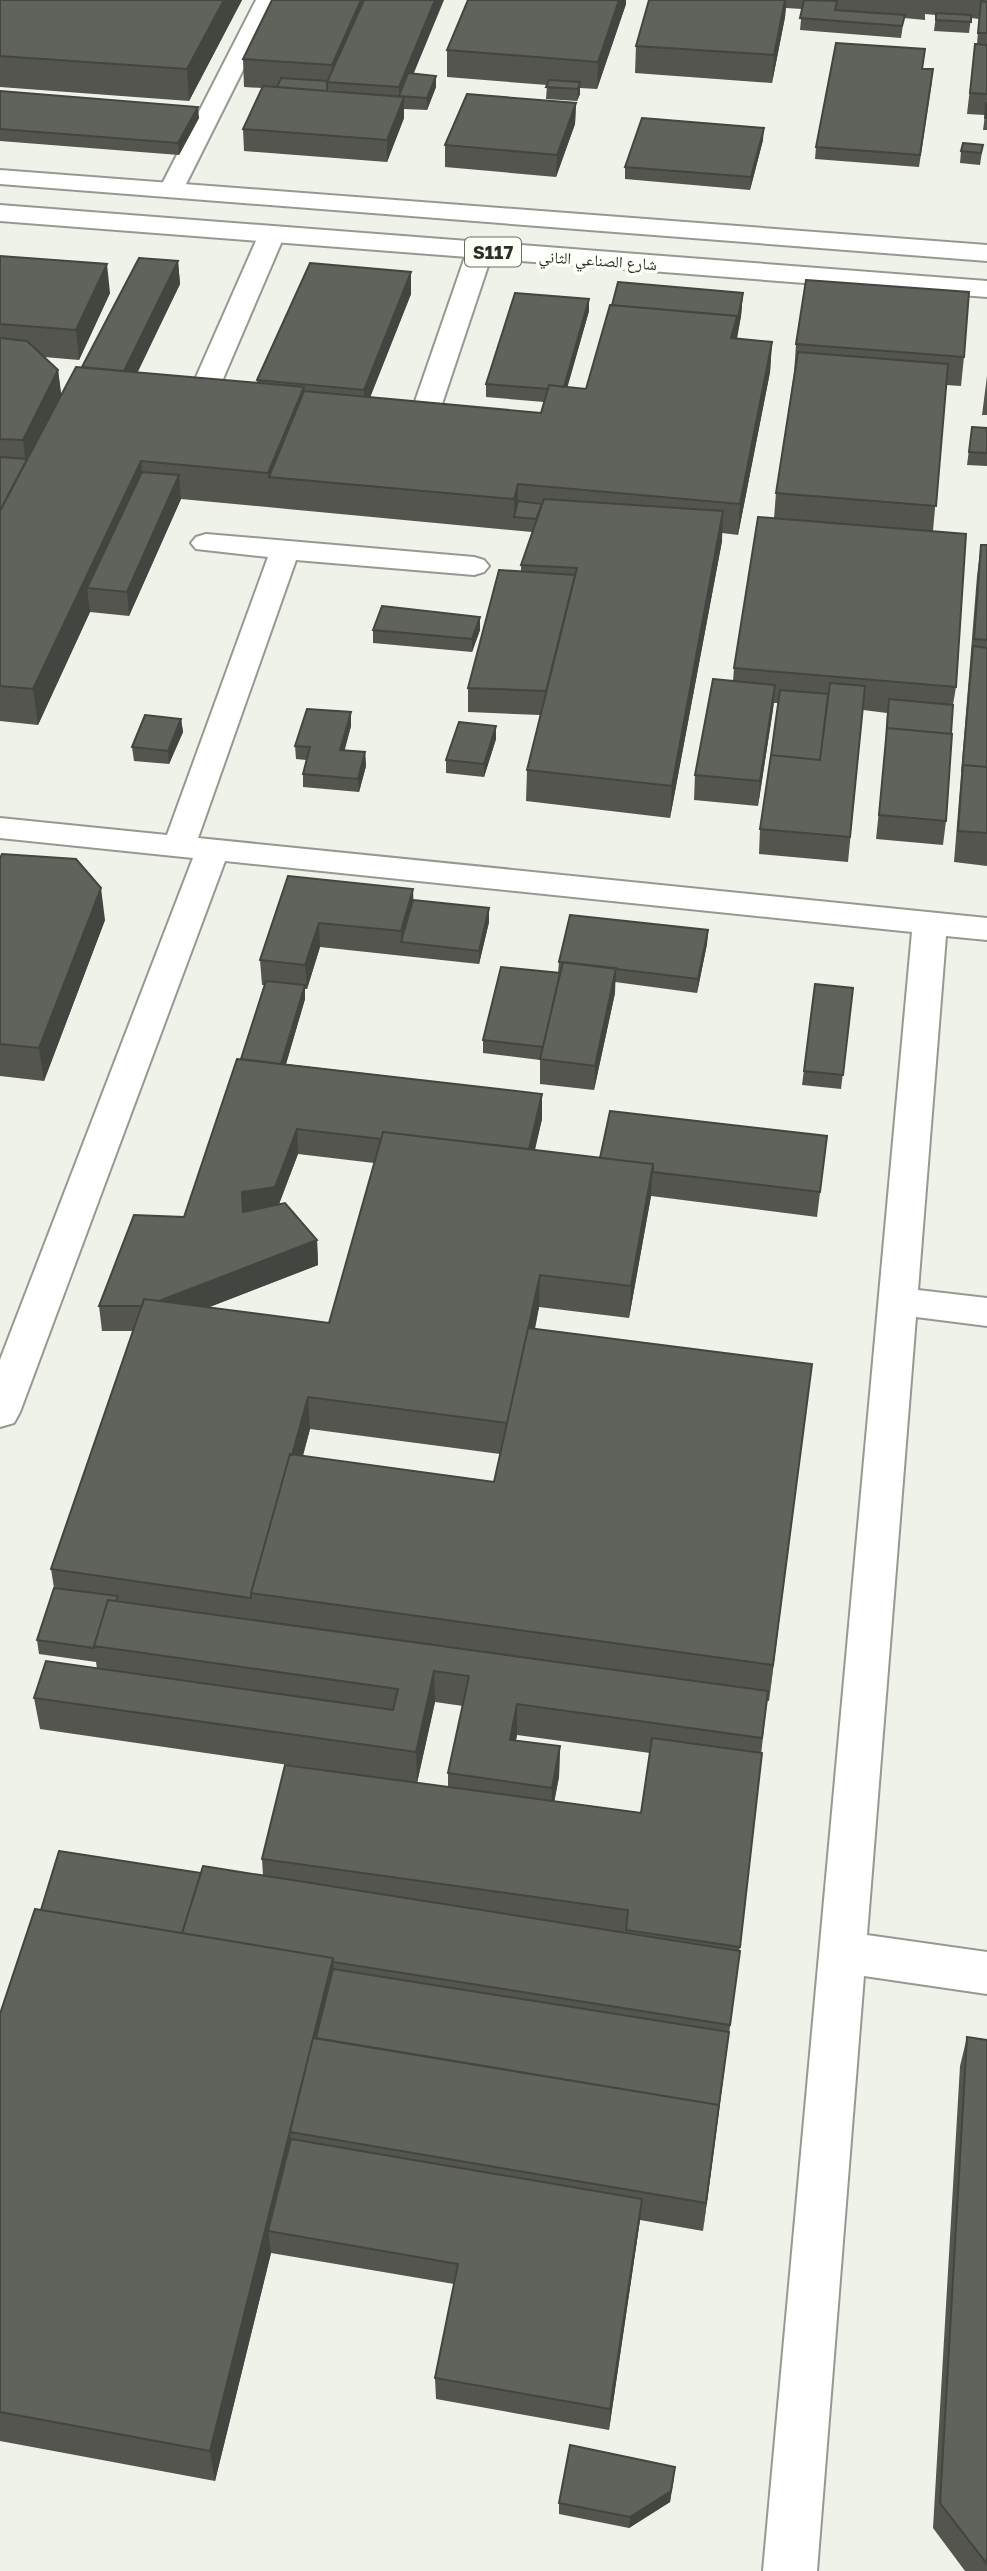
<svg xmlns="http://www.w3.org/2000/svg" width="987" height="2571" viewBox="0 0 987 2571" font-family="'Golos Text','Noto Naskh Arabic',sans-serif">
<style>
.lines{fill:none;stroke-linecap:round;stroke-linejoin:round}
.minor-casing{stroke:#969991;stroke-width:4}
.major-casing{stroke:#969991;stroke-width:4}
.minor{fill:#fff;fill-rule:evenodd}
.major{fill:#fff;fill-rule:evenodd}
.wall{fill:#53554e;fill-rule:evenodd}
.shaded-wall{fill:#434540}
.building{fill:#60635b;stroke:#434540;stroke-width:2}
.labels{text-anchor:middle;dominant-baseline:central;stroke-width:7;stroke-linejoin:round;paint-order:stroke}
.far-street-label{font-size:16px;fill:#2c2e2a;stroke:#fbfff6}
.shield{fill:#fbfff6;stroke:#6a6d67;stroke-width:2}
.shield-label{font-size:18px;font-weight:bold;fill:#2c2e2a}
</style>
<rect width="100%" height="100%" fill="#eef2e8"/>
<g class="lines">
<defs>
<path id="minor" d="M256 0H278L183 190 180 195H162L159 190Z
M272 226 281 229 285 234 217 393 213 399H193L189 393 259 234 263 229Z
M480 243 489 246 493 251 439 413 435 419H415L411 413 467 251 471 246Z
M206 534 474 557 484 560 489 566 484 572 474 575 296 560 198 838 987 918V940L946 936 918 1290 987 1298V1326L916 1317 867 1935 987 1952V1994L864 1976 817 2571H763L912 932 225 861 20 1412 14 1423 0 1427V1360L193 858 0 838V818L167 835 268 557 196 549 191 543 196 537Z"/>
<path id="major" d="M0 170 987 245V261L0 184Z
M0 205 987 281V297L0 221Z"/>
</defs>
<use href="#minor" class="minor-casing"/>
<use href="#major" class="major-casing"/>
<use href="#minor" class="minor"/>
<use href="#major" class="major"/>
</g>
<path class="wall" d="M0 0H242L189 101 0 87Z
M272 0 413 74 436 87 427 110 404 109V118L387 162 244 151 243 129 262 88 244 87 243 59Z
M649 0H987V130H983L985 115 967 114 975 44H977L979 19 971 18 969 33 934 31 936 15 925 14V20L904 18 901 38 800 30 802 9 786 8 785 17 772 83 635 73 636 46Z
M626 4 597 89 580 88V94L577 101 546 99 547 85 447 77V50Z
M923 69 932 81 919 167 815 159 816 147Z
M0 91 199 118 179 155 0 141Z
M576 103 575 124 556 177 445 167V145Z
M763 140 750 190 625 179V167Z
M983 145 980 165 960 163 961 151Z
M0 256 110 293 79 360 44 357 58 370 61 395 82 367 178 261 180 284 137 372 257 383V380L411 294 370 397 541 413 544 402 486 397V384L589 311 567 387 586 389 743 293 741 316 737 339 772 342 770 372 738 535 722 533V541L670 818 526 801 527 770 540 715 468 712V688L521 572V565L532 532 181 499 129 616 90 612 38 725 0 721Z
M796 344 964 357 961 386 946 385 933 531 956 687 953 705 946 821 943 845 876 839 885 753 887 713 863 710 848 862 759 854 760 829 778 703H774L758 806 694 800 695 775 733 681 734 668 774 518 776 493 794 374Z
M987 376V415H982Z
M972 427 987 428V466L967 465Z
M981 545H987V866L954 862 977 576Z
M373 630H480L472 652 373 643Z
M351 712V726L344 751 365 752 366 766 359 792 303 787V774L306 760 296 759 295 746Z
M181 719 183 732 169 764 134 761 132 747Z
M496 739 484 777 446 773V760Z
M0 858 105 920 44 1081 0 1076Z
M288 876 413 900 489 908V922L479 964 320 947 307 989H305V999L286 1064 542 1094V1119L535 1150 600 1158 827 1136 817 1217 651 1196 629 1318 539 1307 535 1329 812 1364 769 1701H767L736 1981 703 2231 640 2220 609 2430 436 2399 435 2378 454 2284 271 2253 215 2481 0 2441V2014L41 1910 201 1873 263 1876 262 1859 330 1771 40 1729 34 1698 97 1669 96 1662 39 1654 37 1640 54 1588 51 1569 133 1331H102L99 1306 184 1217 241 1059 264 985H262L260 960ZM298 1154 374 1163 329 1323 209 1307 318 1265 317 1240 279 1204ZM310 1429 500 1454 494 1482 303 1456ZM435 1702 463 1706 448 1773V1787L417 1783ZM517 1735 650 1753 641 1813 554 1801 559 1777 560 1746 516 1740Z
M708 930 707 944 697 993 615 982V993L594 1090 540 1084V1060L483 1053V1040L558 973 559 962Z
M815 984 853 988 841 1089 802 1085Z
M967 2037 987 2040V2571H965L933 2528 960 2066Z
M674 2478 670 2502 629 2528 559 2514V2503Z"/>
<path class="shaded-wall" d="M224 0H242L189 101 187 69Z
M361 0H374L332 82V65Z
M435 0H444L404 97V118L387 162V140L399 108V87Z
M619 0H626V4L597 89 598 62Z
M785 0H786L785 17 772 83 774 55Z
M436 76V87L427 110V98Z
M580 82V94L577 101 578 89Z
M576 103 575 124 556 177 557 155Z
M198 107 199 118 179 155 178 143Z
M764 128 763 140 750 190 751 177Z
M178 261 180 284 122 405 119 382Z
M107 264 110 293 79 360 76 330Z
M411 272V294L364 413V390Z
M743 293 741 316 735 346 731 338Z
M589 299V311L563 403V391Z
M772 342 770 372 738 535 740 504Z
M58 370 62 400 26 466 23 440Z
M304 387 306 421 269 477 268 473Z
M141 461 145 495 87 588 90 612 38 725 33 689Z
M179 475 181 499 129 616 127 592Z
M518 484V514L514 517V499Z
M723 511 722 541 670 818 672 786Z
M480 617V630L472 652V639Z
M775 685 773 709 758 806 760 781Z
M351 712V726L341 764 340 750Z
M181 719 183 732 169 764 168 751Z
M496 726V739L484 777V764Z
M365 752 366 766 359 792 358 779Z
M101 888 105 920 44 1081 39 1048Z
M413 889 414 914 401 942V931Z
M489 908V922L479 964V951Z
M319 923 320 947 307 989 305 965Z
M708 930 707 944 697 993 698 979Z
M616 968 615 993 594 1090 595 1066Z
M305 985V999L279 1088 278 1074Z
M542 1094V1119L527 1181 528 1157Z
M297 1129 298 1154 276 1212 245 1237 242 1192Z
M653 1164 651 1196 629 1318 631 1286Z
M317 1240 318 1265 148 1331 145 1306Z
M540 1275 539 1307 508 1455V1423Z
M812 1364 807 1400 769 1701 773 1665Z
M308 1397 310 1429 264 1595 252 1594Z
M434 1671 435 1702 417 1783 416 1752Z
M517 1704V1735L510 1771V1740Z
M560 1746 559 1777 551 1819 552 1788Z
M762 1753 736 1981 726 2055 738 1962Z
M333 1958 335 1992 290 2132 293 2161 268 2231 271 2253 215 2481 210 2451Z
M729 2032 716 2134 703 2231 706 2203Z
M642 2199 640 2220 609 2430 610 2409Z
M675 2467 670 2502 629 2528 630 2517Z"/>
<path class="building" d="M0 0H224L187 69 0 56Z
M272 0H361L332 65 243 59Z
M364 0H435L399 87 327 82Z
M468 0H619L598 62 447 50Z
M649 0H785L774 55 636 46Z
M804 0 837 1 835 10 905 15 902 26 800 18Z
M981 1 987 2V33H978Z
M936 13 971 15V22L936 20Z
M836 43 925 49 922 69H933L920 155 816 147Z
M975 44 987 45V94L970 93Z
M408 73 436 76 427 98 399 96Z
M281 78 327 81V91L277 87Z
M549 80 580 82 578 89 546 87Z
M263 86 404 97 387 140 243 129Z
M0 91 198 107 178 143 0 129Z
M467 94 576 103 557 155 445 145Z
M986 103H987V118H985Z
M642 118 764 128 751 177 625 167Z
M963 143 983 145 981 153 961 151Z
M0 256 107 264 76 330 0 324Z
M139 258 178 261 124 371 82 367Z
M310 263 411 272 364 390 257 380Z
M806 280 969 292 964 357 796 344Z
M618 282 743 293 737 323V316L612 305Z
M515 293 589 299 564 387 549 385 548 389 486 384Z
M610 305 737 316 731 338 772 342 740 504 518 484 514 499 269 477 304 391 541 413 549 385 586 389Z
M0 338 27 341 58 370 23 440 0 439Z
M798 352 948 364 936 506 776 493Z
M76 367 304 387 268 473 141 461 33 689 0 686V511Z
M972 427 987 428V453L969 452Z
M0 457 27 459 0 511Z
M142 472 179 475 127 592 87 588Z
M544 499 723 511 672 786 527 770 577 568 521 565Z
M518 501 542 504 536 519 514 517Z
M758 517 966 534 956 687 734 668Z
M981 545H987V640L974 639Z
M499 570 575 575 546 691 468 688Z
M382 606 480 617 472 639 373 630Z
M973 646 987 648V767L963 765 962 772Z
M713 679 775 685 760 781 695 775Z
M830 683 865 686 850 837 760 829 771 755 820 760Z
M780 690 828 694 820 760 771 755Z
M889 699 953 705 951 734 887 728 886 739Z
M307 709 351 712 340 750 365 752 358 779 303 774 310 747 295 746Z
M145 715 181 719 168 751 132 747Z
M459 722 496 726 484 764 446 760Z
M887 728 952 734 946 821 879 815Z
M963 765 987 767V833L958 831Z
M2 854 76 859 101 888 39 1048 0 1044V858Z
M288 876 413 889 401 931 319 923 305 965 260 960Z
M413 900 489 908 479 951 401 942Z
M570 915 708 930 698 979 559 962Z
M563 962 616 968 595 1066 540 1059Z
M501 967 560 973 543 1047 483 1040Z
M266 981 305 985 281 1064 241 1059Z
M815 984 853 988 843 1075 804 1071Z
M237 1059 542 1094 529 1149 383 1132 381 1139 297 1129 275 1187 242 1192 243 1212 285 1203 317 1240 159 1301 144 1299 142 1306H99L134 1215 184 1217Z
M610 1111 827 1136 820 1192 653 1172V1164L600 1158Z
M383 1132 653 1164 631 1286 540 1275 507 1423 308 1397 292 1455 290 1454 251 1593V1598L51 1569 144 1299 329 1323Z
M528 1328 812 1364 773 1665 251 1593 290 1454 494 1482Z
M54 1588 118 1596 116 1601 108 1600 94 1646V1648L37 1640Z
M108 1600 768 1691 762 1738 517 1704 510 1740 560 1746 552 1788 448 1773 469 1676 434 1671 416 1752 34 1698 46 1661 393 1710 398 1689 94 1646Z
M652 1738 762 1753 740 1947 626 1930 628 1910 262 1859 285 1765 641 1813Z
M59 1851 201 1873 182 1933 41 1910Z
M203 1866 740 1951 730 2025 333 1962V1958L182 1933Z
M35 1909 333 1958 210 2451 0 2412V2014Z
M333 1969 729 2032 718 2112 719 2105 316 2038Z
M967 2037 987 2040V2564L940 2503Z
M313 2038 719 2105 706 2203 290 2132Z
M291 2139 642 2199 610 2409 435 2378 458 2264 268 2231Z
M570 2445 675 2467 671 2491 630 2517 559 2503Z"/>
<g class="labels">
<g class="far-street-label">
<text transform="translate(598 260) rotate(4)">شارع الصناعي الثاني</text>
</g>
<rect class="shield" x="465" y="237.5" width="56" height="29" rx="5"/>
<g class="shield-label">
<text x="493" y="252">S117</text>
</g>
</g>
</svg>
